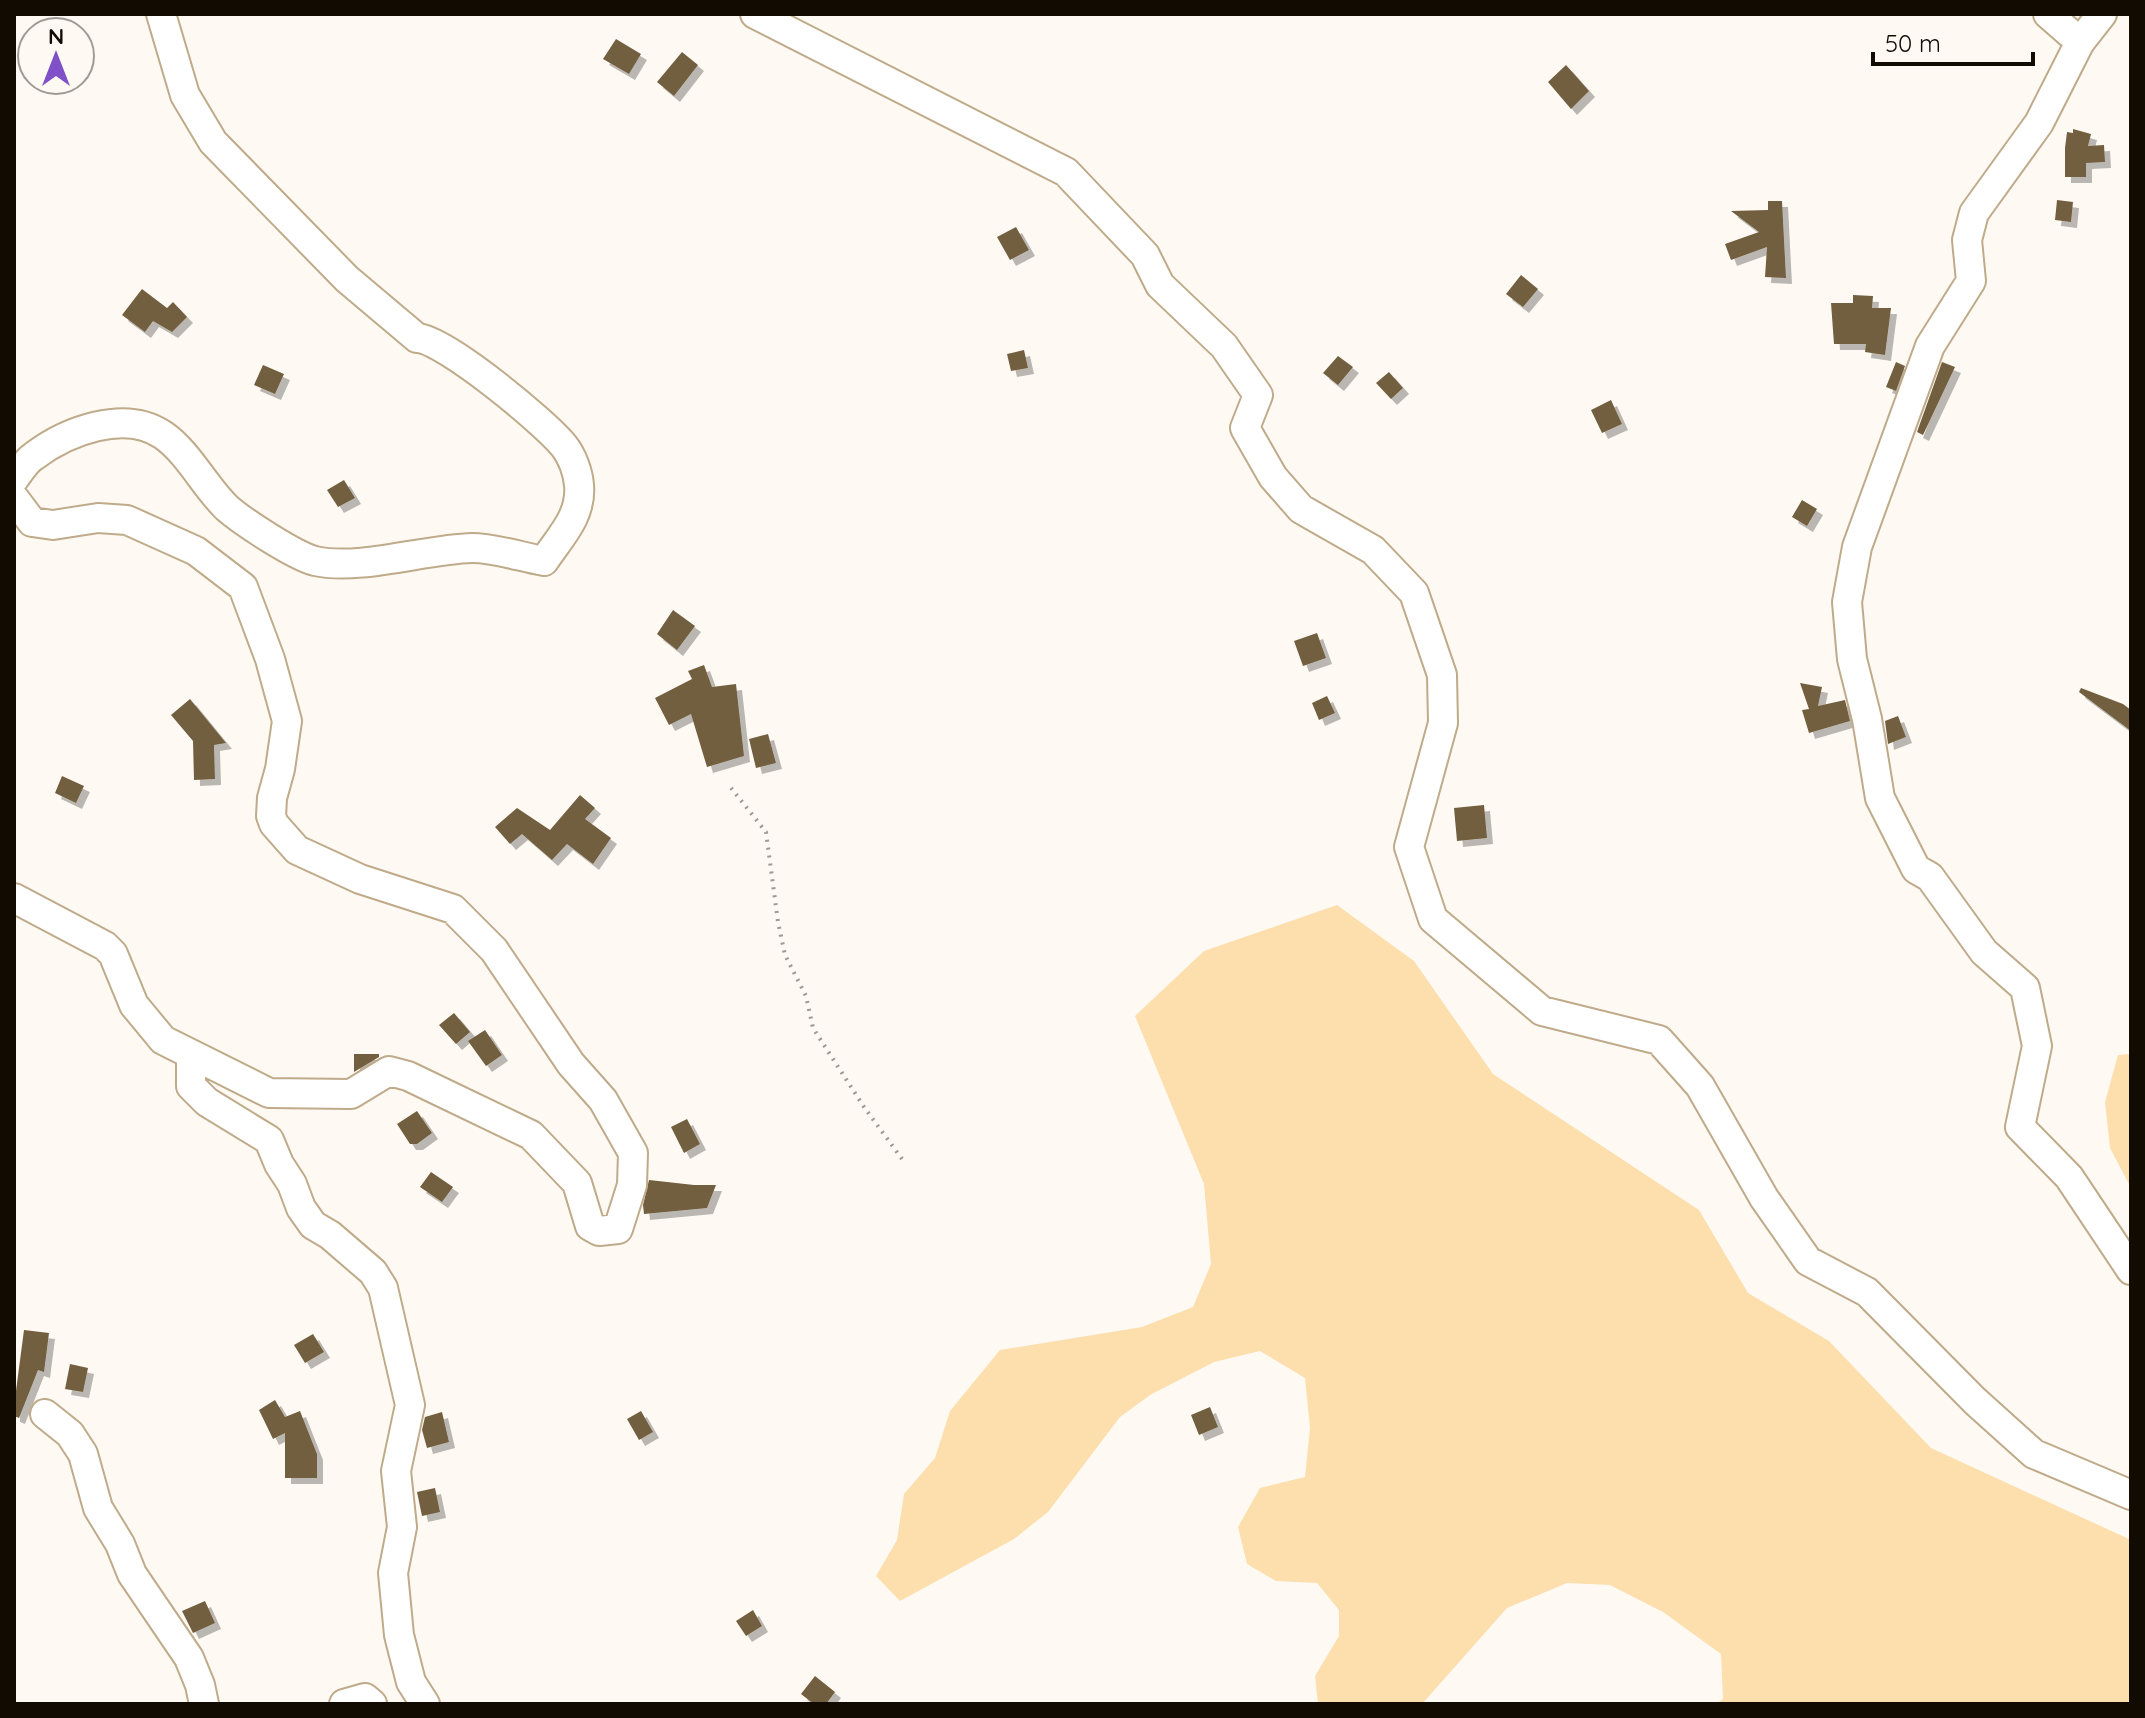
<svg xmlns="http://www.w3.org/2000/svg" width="2145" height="1718" viewBox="0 0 2145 1718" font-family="Quicksand,sans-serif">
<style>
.green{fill:#fddead}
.building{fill:#725f41;filter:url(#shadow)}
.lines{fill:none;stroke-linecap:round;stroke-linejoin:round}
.minor-casing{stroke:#bfaa8a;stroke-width:32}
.path{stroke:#9e9991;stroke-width:4;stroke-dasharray:2 6;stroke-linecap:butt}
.minor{stroke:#fff;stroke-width:28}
</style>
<defs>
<filter id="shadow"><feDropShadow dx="6" dy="6" stdDeviation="0" flood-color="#0004"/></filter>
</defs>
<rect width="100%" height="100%" fill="#fefaf3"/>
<path class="green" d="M1337 905 1414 961 1493 1074 1699 1210 1748 1293 1829 1341 1931 1448 2131 1540V1704H1716L1723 1699 1721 1654 1663 1612 1610 1585 1567 1583 1507 1608 1422 1704H1318L1315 1676 1339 1636V1610L1317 1583 1276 1581 1247 1564 1238 1527 1260 1488 1305 1477 1310 1428 1305 1378 1260 1351 1214 1362 1150 1395 1120 1417 1048 1512 1014 1539 900 1601 876 1576 897 1540 904 1494 935 1458 950 1411 1000 1350 1142 1327 1193 1307 1211 1264 1204 1184 1135 1016 1204 951Z
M2131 1054V1188L2110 1148 2105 1102 2118 1055Z"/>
<path class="building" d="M616 39 641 54 629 74 603 59Z
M682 52 698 65 674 96 657 82Z
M1566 65 1589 91 1571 109 1548 82Z
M2073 129 2091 134 2088 146 2104 145 2105 162 2086 163V177H2065V148L2067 132 2073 133Z
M2057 200 2073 202 2071 222 2055 220Z
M1768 201H1782L1786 278 1765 277 1767 247 1731 260 1725 244 1759 232 1731 211 1768 210Z
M1016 227 1029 250 1010 260 997 237Z
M1521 275 1538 289 1523 307 1506 294Z
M142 289 167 308 173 302 187 317 172 332 153 321 145 332 122 315Z
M1853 295 1873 296 1872 308H1891L1885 355 1865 352 1866 344H1834L1831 303H1853Z
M1024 350 1028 368 1011 371 1007 354Z
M1338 356 1353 367 1338 385 1323 373Z
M1896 362 1905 366 1896 391 1886 387Z
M1942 362 1955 367 1923 435 1917 432Z
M263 365 284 374 275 394 254 385Z
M1389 372 1403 388 1391 399 1376 383Z
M1611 400 1622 424 1602 433 1591 410Z
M344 480 355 498 338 507 327 490Z
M1802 500 1817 509 1807 526 1792 517Z
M673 610 695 626 677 650 657 634Z
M1317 633 1326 658 1303 666 1294 641Z
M704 665 712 687 736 684 744 756 707 767 691 714 669 725 655 698 692 679 688 671Z
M1800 683 1822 687 1818 706 1845 700 1850 721 1809 733 1802 710 1809 709Z
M2081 688 2123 704 2131 710V731L2079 692Z
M1327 696 1335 713 1319 720 1312 703Z
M190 699 226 743 214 745 215 779 194 780 193 741 171 715Z
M1898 716 1906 737 1888 744 1885 721Z
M768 734 776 763 756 768 749 739Z
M62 776 84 786 76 803 55 793Z
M580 795 595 808 585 819 611 838 593 864 567 844 552 860 522 834 510 844 495 827 517 808 550 830Z
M1484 805 1487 838 1457 841 1454 808Z
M454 1013 470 1032 456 1044 439 1025Z
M485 1030 502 1055 486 1066 468 1041Z
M354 1054H379V1057L354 1072Z
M417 1111 432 1133 417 1144H410L397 1124Z
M687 1119 700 1144 684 1153 671 1127Z
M431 1172 453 1187 442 1202 420 1187Z
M649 1180 694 1185H716L707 1208 644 1214 643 1205Z
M24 1330 49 1333 44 1372 38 1370 19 1418 14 1416V1406Z
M313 1334 324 1352 305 1363 294 1345Z
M70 1364 88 1368 83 1392 65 1389Z
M275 1400 285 1417 300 1411 317 1454V1478H285V1433L273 1439 259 1410Z
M1210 1407 1218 1427 1199 1435 1191 1415Z
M641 1411 653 1432 639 1440 627 1419Z
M442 1412 449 1442 427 1448 422 1430 425 1417Z
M435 1488 440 1512 422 1516 417 1492Z
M205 1601 215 1623 193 1633 182 1611Z
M753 1610 762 1626 746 1636 736 1621Z
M815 1676 835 1692 826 1704H814L801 1694Z"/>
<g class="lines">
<defs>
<path id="minor" d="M755 14 1066 172 1145 255 1160 285 1224 346 1258 395 1245 428 1273 477 1301 509 1373 550 1414 593 1442 675 1443 723 1409 847 1433 919 1542 1011 1659 1040 1700 1086 1764 1198 1808 1261 1867 1292 1975 1401 2034 1454 2131 1495
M2048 14 2080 42 2102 14
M2080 42 2039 123 1974 213 1967 240 1971 281 1930 346 1857 547 1847 602 1852 659 1867 719 1880 798 1916 869 1930 877 1984 952 2025 988 2037 1046 2020 1127 2069 1177 2131 1270
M14 479C20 471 26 461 34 456 67 431 125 409 163 435 188 452 205 487 227 508 243 522 295 556 315 561 360 571 426 549 472 548 495 548 521 557 544 561 560 537 582 516 579 485 578 472 572 456 564 446 546 423 443 338 417 338L347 279 213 142 185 95 161 14
M14 498 32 522 53 525 98 518 127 520 196 551 243 587 270 659 287 721 280 769 272 798 271 816 274 824 297 850 360 879 453 909 494 950 571 1064 603 1100 633 1153 632 1185 618 1229 599 1231 590 1226 577 1183 531 1135 408 1076 389 1071 351 1094 269 1093 163 1040 134 1005 113 954 105 946 14 898
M191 1055V1086L207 1102 269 1140 279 1164 292 1184 301 1208 313 1225 330 1235 373 1272 383 1288 410 1405 396 1471 402 1527 393 1573 399 1635 411 1682 425 1704
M45 1414 70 1434 83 1454 98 1508 120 1544 132 1574 189 1658 200 1685 204 1704
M344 1704 365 1698 372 1704"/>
</defs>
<use href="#minor" class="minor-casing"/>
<path class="path" d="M731 788 766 832 778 922 785 955 806 996 813 1028 864 1107 905 1163"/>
<use href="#minor" class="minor"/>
</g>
<rect width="2145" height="1718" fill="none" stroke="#120b02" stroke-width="32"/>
<g transform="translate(56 56)"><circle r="38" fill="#fefaf3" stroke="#a09a93" stroke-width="2"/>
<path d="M0-6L14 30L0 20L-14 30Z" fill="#8050c8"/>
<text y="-12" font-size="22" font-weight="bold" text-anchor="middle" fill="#120b02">N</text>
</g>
<path d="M1873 52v12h160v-12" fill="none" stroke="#120b02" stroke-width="4"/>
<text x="1885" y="52" font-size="24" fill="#120b02" stroke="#fefaf3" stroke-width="6" paint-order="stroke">50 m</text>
</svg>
